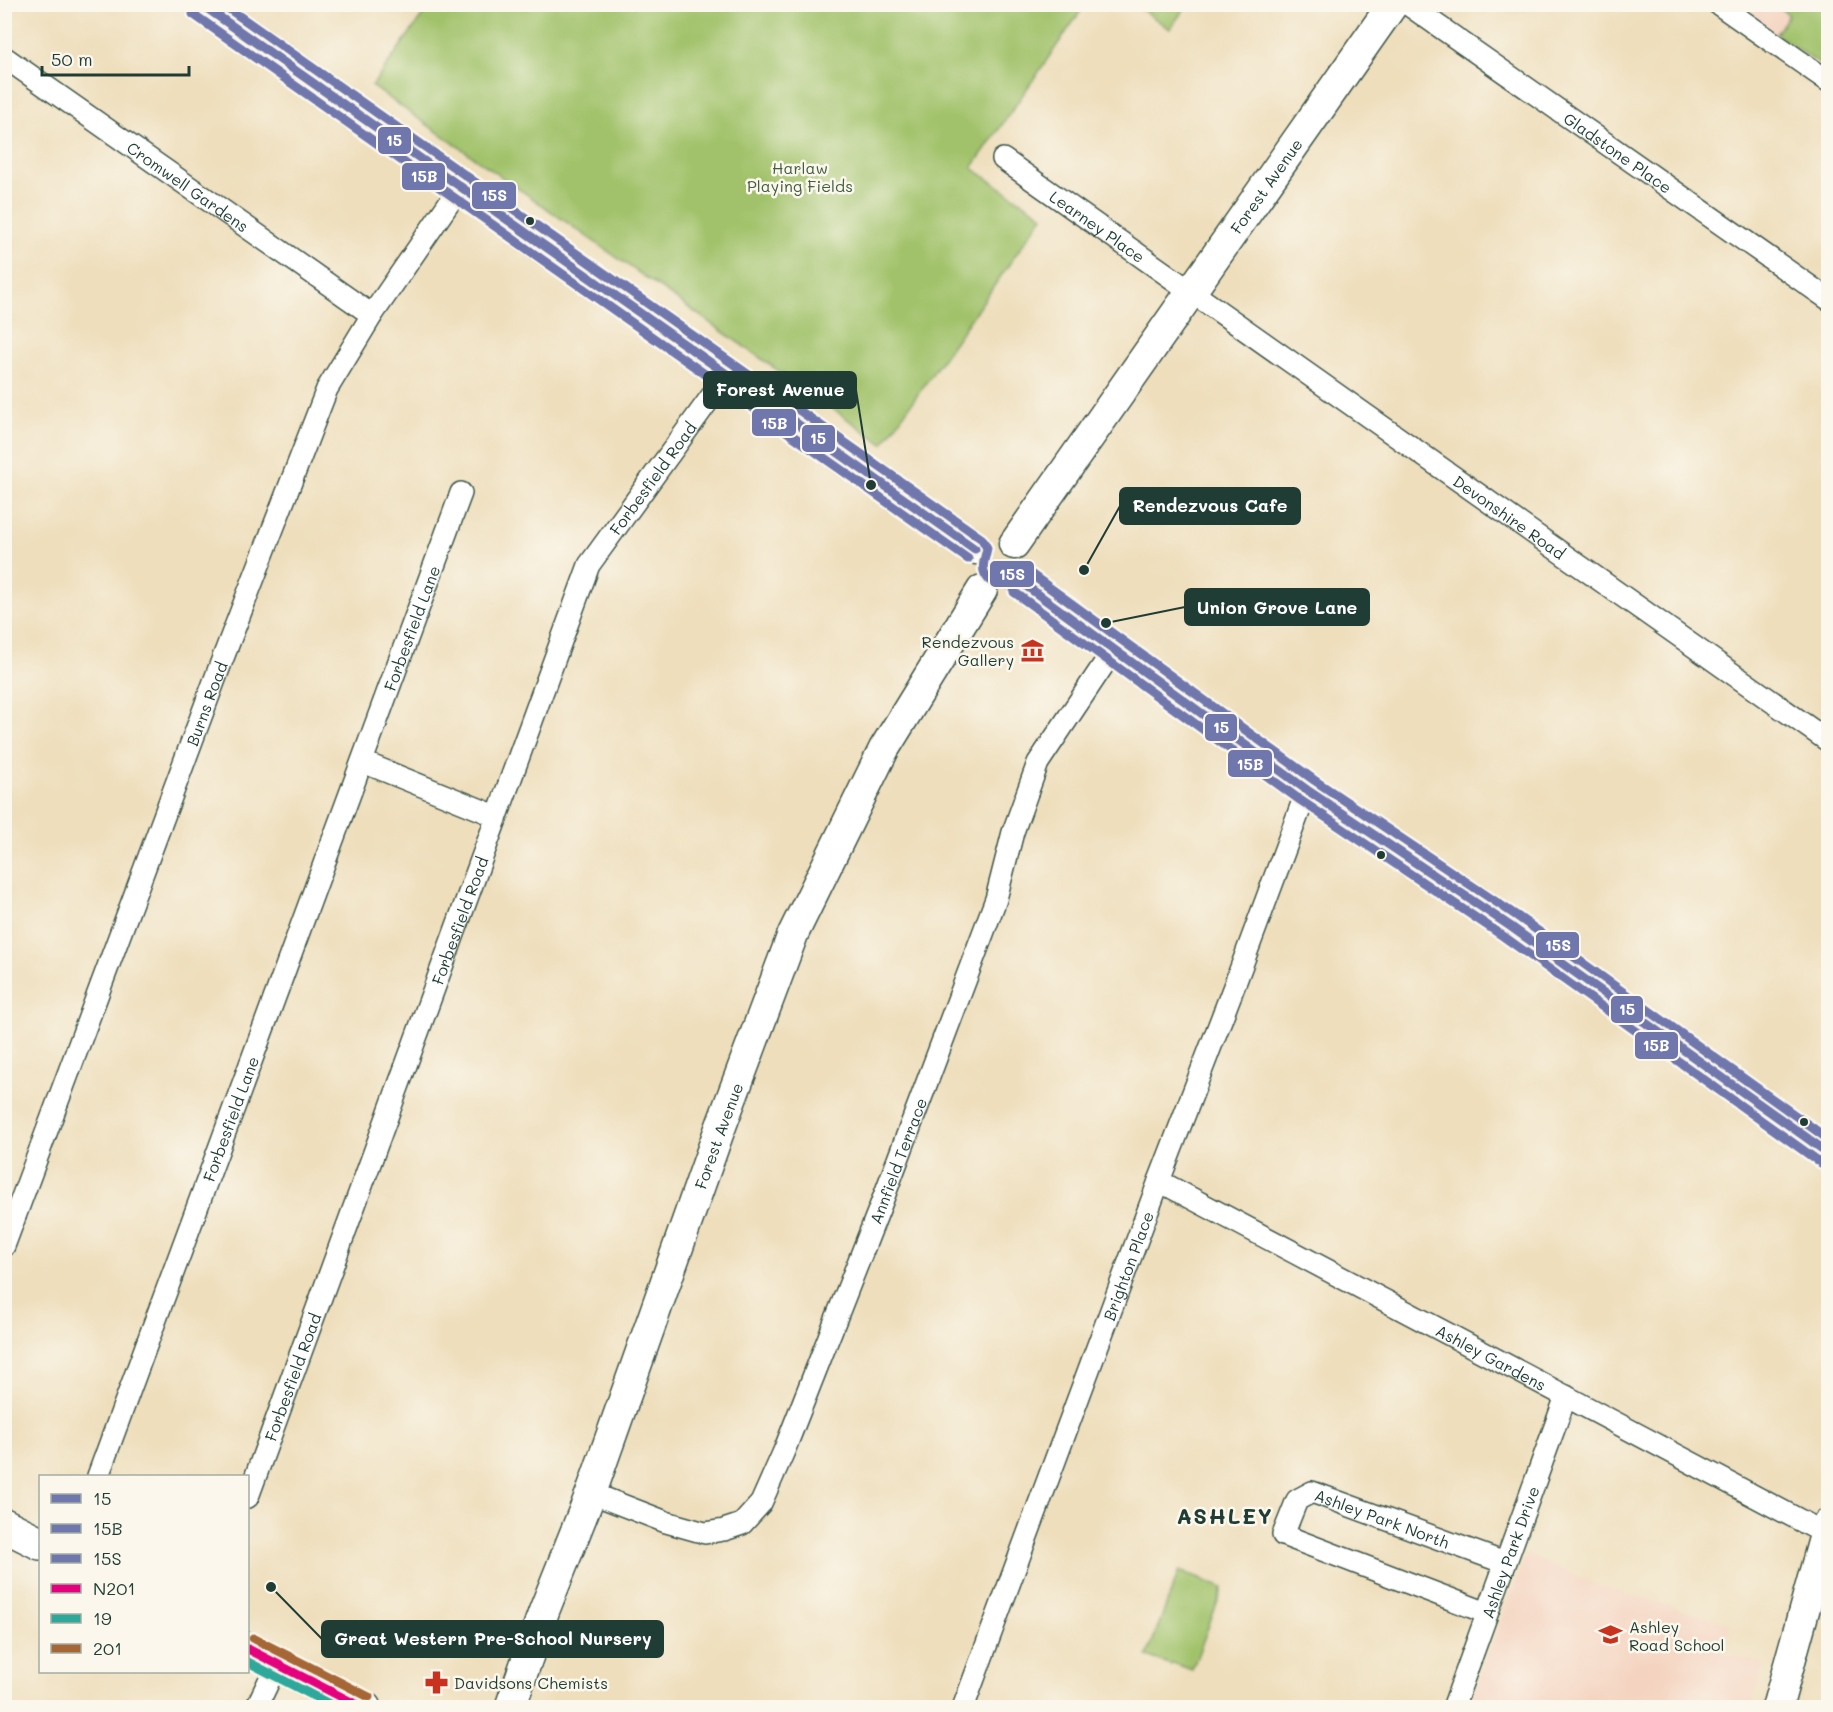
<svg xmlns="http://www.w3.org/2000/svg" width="1833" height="1712" viewBox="0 0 1833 1712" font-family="Mali,sans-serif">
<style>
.built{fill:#f4d3c0}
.green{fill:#a1c26b;stroke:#608050;stroke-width:1.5}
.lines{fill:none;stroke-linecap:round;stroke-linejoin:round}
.street-casing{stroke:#3e5548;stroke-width:24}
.secondary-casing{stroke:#3e5548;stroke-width:33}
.primary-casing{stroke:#3e5548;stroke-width:36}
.street{stroke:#fff;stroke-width:21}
.secondary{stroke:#fff;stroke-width:30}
.primary{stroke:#fff;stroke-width:33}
.bus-1-casing{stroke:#fbf7ec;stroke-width:14}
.bus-2-casing{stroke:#fbf7ec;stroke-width:14}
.bus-3-casing{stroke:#fbf7ec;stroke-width:14}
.bus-4-casing{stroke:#fbf7ec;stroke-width:14}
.bus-5-casing{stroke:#fbf7ec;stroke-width:14}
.bus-6-casing{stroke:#fbf7ec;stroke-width:14}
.bus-1{stroke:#7077ad;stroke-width:9}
.bus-2{stroke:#7077ad;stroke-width:9}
.bus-3{stroke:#7077ad;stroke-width:9}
.bus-4{stroke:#e5007d;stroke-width:9}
.bus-5{stroke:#2da89b;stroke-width:9}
.bus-6{stroke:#a66635;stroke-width:9}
.bus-dot{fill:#1f3d34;stroke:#fbf7ec;stroke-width:2}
.labels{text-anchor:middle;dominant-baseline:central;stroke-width:5;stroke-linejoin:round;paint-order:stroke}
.street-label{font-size:16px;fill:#1f3d34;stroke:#fbf7ec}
.park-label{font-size:16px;fill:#405e42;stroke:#fbf7ec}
.poi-label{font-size:16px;fill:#1f3d34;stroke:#fbf7ec;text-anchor:start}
.district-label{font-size:22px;font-weight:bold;letter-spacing:1.5px;fill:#1f3d34;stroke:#fbf7ec}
.leader{fill:none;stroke:#1f3d34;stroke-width:2}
.callout-dot{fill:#1f3d34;stroke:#fbf7ec;stroke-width:2}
.callout{fill:#1f3d34;stroke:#1f3d34;stroke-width:2}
.callout-label{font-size:18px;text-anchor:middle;font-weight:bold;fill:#fff}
.line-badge{stroke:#fbf7ec;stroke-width:2}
.badge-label{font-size:16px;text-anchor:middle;font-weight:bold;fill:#fff}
</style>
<rect width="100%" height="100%" fill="#fbf7ec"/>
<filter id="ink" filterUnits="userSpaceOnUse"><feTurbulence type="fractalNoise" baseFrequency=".0167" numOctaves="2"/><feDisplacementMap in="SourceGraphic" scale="12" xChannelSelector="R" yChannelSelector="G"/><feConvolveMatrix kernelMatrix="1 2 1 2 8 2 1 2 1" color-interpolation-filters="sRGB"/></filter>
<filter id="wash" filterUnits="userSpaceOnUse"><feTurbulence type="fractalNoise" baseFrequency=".008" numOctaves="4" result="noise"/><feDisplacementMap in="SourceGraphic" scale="24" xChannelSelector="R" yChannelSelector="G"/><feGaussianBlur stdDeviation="1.35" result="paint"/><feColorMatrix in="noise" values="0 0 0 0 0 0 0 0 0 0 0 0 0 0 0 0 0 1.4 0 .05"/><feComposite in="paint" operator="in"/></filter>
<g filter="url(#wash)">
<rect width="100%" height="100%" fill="#eedebc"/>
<path class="built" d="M1735 5H1828V70Z
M1527 1553 1594 1584 1730 1624 1724 1653 1764 1664 1751 1707H1470L1485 1661Z"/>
<path class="green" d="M430 5V4L1085 5 972 168 1043 216 883 444 372 86Z
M1135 5H1187L1170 29Z
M1775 5H1828V70L1776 34 1789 15Z
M1179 1571 1223 1588 1192 1670 1173 1663 1171 1665 1147 1656Z"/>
</g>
<g filter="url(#ink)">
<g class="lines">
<defs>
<g id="street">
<path id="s1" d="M1407 4 1828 299"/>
<path d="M1718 4 1828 81"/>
<path id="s2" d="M4 57 372 315"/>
<path id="s3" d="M1003 159 1828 741"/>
<path d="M363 762 496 816"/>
<path id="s4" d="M1159 1181 1826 1534"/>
<path id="s5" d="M4 1246 221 663 327 389 372 315 460 187"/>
<path id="s6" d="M98 1476 461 493"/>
<path id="s7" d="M591 1493 666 1522 705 1533 724 1530 742 1524 761 1503 784 1451 880 1207 996 899 1013 832 1038 763 1114 649"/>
<path id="s8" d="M248 1497 589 565 727 375"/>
<path id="s9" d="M1487 1613 1283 1535 1297 1500 1312 1492 1505 1563"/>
<path d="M256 1708 277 1664"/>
<path id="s10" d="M963 1708 1159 1181 1236 981 1307 790"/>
<path id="s11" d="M1453 1708 1566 1396"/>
</g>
<g id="secondary">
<path d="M200 4 975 549"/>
<path id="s12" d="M1014 544 1393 4"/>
<path d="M1021 582 1307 790 1510 926 1828 1153"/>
<path id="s13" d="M510 1708 544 1611 591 1493 718 1134 793 934 884 749 982 590"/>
<path d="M1777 1708 1828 1524"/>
</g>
<path id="primary" d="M4 1525 40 1543
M248 1649 364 1708"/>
</defs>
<use href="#street" class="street-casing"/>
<use href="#secondary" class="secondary-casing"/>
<use href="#primary" class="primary-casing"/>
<use href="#street" class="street"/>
<use href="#secondary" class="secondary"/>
<use href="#primary" class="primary"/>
<defs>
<path id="bus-1" d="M201 4 975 549
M1021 582 1307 790 1510 926 1828 1153"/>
<path id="bus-2" d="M193 14 968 559
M1014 592 1300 800 1503 936 1821 1163"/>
<path id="bus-3" d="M222 4 982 539 987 548C985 560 979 569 989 580 1001 585 1007 576 1018 570L1028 572 1314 780 1517 916 1828 1139"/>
<path id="bus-4" d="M248 1649 363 1708"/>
<path id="bus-5" d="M248 1662 337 1708"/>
<path id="bus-6" d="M253 1638 369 1697"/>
</defs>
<use href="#bus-1" class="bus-1-casing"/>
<use href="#bus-2" class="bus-2-casing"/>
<use href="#bus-3" class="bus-3-casing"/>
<use href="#bus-4" class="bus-4-casing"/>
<use href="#bus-5" class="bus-5-casing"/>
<use href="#bus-6" class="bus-6-casing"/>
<use href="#bus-1" class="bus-1"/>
<use href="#bus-2" class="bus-2"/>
<use href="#bus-3" class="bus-3"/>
<use href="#bus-4" class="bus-4"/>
<use href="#bus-5" class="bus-5"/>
<use href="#bus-6" class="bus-6"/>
</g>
</g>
<defs>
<symbol id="museum-bare" viewBox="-9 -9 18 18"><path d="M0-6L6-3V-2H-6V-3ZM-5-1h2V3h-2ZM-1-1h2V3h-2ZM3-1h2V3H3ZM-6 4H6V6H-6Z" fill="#c8321e" stroke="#fbf7ec" stroke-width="2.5" paint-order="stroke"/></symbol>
<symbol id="school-bare" viewBox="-9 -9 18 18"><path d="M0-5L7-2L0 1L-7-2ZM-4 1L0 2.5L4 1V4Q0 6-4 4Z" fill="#c8321e" stroke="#fbf7ec" stroke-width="2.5" paint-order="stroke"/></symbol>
<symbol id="pharmacy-bare" viewBox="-9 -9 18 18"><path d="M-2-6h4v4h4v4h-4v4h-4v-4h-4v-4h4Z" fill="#c8321e" stroke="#fbf7ec" stroke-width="2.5" paint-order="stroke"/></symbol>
</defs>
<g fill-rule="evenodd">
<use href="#museum-bare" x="1016" y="634" width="33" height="33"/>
<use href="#school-bare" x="1594" y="1618" width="33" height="33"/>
<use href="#pharmacy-bare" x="420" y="1666" width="33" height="33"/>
</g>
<g class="bus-dot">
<circle cx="530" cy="221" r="5"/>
<circle cx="1381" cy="855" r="5"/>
<circle cx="1804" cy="1122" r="5"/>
</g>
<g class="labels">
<g class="street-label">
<text stroke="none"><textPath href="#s1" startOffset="258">Gladstone Place</textPath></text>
<text stroke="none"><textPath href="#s2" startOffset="225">Cromwell Gardens</textPath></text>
<text stroke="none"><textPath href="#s12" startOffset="438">Forest Avenue</textPath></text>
<text stroke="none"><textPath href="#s3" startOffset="116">Learney Place</textPath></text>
<text stroke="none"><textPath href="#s8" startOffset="1100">Forbesfield Road</textPath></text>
<text stroke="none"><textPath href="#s3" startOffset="620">Devonshire Road</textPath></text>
<text stroke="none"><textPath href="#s6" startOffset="904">Forbesfield Lane</textPath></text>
<text stroke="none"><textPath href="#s5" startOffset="579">Burns Road</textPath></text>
<text stroke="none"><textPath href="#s8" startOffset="614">Forbesfield Road</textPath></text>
<text stroke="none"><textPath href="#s6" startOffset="381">Forbesfield Lane</textPath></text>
<text stroke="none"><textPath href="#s13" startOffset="609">Forest Avenue</textPath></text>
<text stroke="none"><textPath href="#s7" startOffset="556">Annfield Terrace</textPath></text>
<text stroke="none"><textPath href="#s10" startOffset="472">Brighton Place</textPath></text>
<text stroke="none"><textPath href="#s4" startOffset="376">Ashley Gardens</textPath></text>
<text stroke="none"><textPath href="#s8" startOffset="128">Forbesfield Road</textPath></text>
<text stroke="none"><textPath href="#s9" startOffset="348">Ashley Park North</textPath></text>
<text stroke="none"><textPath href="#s11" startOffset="166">Ashley Park Drive</textPath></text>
</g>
<g class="park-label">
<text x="800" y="167">Harlaw<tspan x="800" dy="18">Playing Fields</tspan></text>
</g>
<g class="poi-label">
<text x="1014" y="641" text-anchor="end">Rendezvous<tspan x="1014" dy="18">Gallery</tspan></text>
<text x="1629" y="1626">Ashley<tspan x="1629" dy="18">Road School</tspan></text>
<text x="454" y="1682">Davidsons Chemists</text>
</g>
<g class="district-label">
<text x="1225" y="1515">ASHLEY</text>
</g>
</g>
<path class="leader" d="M871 485L856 390M1084 570L1120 506M1106 623L1185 607M271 1587L322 1639"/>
<g class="callout-dot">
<circle cx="871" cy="485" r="6"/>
<circle cx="1084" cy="570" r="6"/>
<circle cx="1106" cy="623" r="6"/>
<circle cx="271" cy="1587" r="6"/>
</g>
<g class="callout">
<rect x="704" y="372" width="152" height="36" rx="6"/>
<rect x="1120" y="488" width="180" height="36" rx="6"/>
<rect x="1185" y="589" width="184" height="36" rx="6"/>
<rect x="322" y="1621" width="341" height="36" rx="6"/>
</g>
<g class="callout-label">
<text x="780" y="396">Forest Avenue</text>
<text x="1210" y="512">Rendezvous Cafe</text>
<text x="1277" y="614">Union Grove Lane</text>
<text x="493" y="1645">Great Western Pre-School Nursery</text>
</g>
<g class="line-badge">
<rect x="377" y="126" width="35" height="29" rx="6" fill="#7077ad"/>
<rect x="401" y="162" width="45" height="29" rx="6" fill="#7077ad"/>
<rect x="471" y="181" width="46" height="29" rx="6" fill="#7077ad"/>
<rect x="751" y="408" width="46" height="29" rx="6" fill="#7077ad"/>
<rect x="801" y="424" width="35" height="29" rx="6" fill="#7077ad"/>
<rect x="989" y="560" width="46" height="28" rx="6" fill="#7077ad"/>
<rect x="1204" y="713" width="34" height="29" rx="6" fill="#7077ad"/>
<rect x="1227" y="749" width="46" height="29" rx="6" fill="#7077ad"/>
<rect x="1535" y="931" width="45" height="28" rx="6" fill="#7077ad"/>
<rect x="1610" y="995" width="34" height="29" rx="6" fill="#7077ad"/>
<rect x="1634" y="1031" width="45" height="29" rx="6" fill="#7077ad"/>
</g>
<g class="badge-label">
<text x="394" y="146">15</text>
<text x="424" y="182">15B</text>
<text x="494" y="201">15S</text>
<text x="774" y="429">15B</text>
<text x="818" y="444">15</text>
<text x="1012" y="580">15S</text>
<text x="1221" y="733">15</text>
<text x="1250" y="770">15B</text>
<text x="1558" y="951">15S</text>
<text x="1627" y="1015">15</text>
<text x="1656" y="1051">15B</text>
</g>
<rect width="1833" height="1712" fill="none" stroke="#fbf7ec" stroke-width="24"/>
<rect x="39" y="1475" width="210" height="198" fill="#fbf7ec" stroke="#a3ada2" stroke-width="1.5"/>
<rect x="51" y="1494" width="30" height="9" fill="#7077ad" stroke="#a3ada2" stroke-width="1.5"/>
<text x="93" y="1505" font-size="18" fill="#1f3d34">15</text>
<rect x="51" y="1524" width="30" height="9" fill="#7077ad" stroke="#a3ada2" stroke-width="1.5"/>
<text x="93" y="1535" font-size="18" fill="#1f3d34">15B</text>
<rect x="51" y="1554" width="30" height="9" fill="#7077ad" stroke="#a3ada2" stroke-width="1.5"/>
<text x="93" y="1565" font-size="18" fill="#1f3d34">15S</text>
<rect x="51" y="1584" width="30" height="9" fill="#e5007d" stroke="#a3ada2" stroke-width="1.5"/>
<text x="93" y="1595" font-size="18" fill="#1f3d34">N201</text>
<rect x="51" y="1614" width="30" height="9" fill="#2da89b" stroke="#a3ada2" stroke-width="1.5"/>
<text x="93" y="1625" font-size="18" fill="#1f3d34">19</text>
<rect x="51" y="1644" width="30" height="9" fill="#a66635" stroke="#a3ada2" stroke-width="1.5"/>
<text x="93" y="1655" font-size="18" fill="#1f3d34">201</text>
<path d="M42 66v9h147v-9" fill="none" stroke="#1f3d34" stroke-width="3"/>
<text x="51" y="66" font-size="18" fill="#1f3d34" stroke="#fbf7ec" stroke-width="4.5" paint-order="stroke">50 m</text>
</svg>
